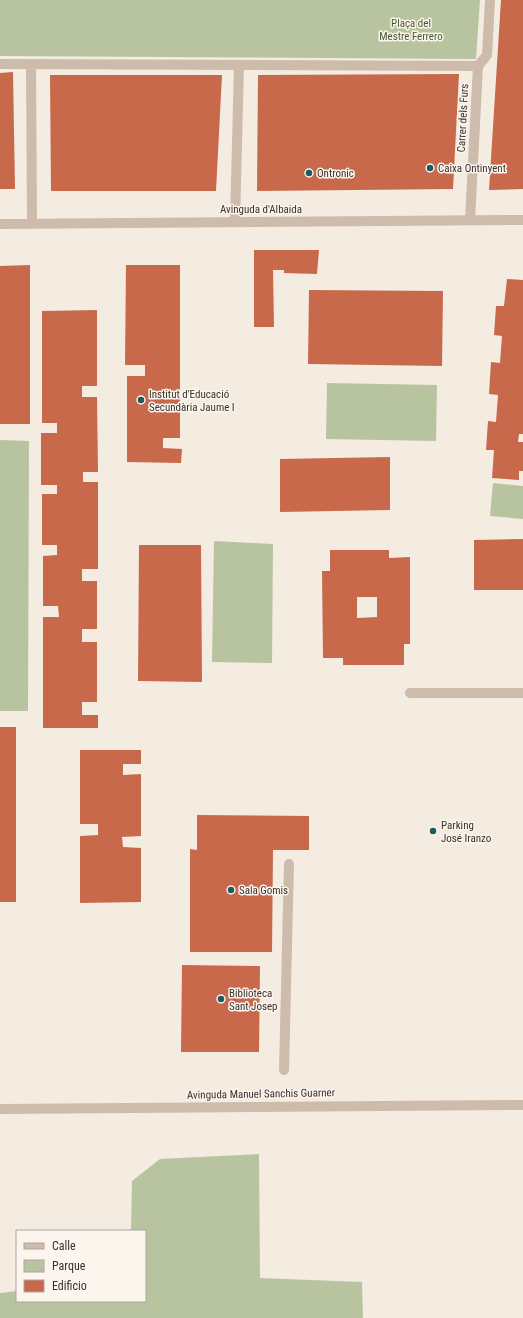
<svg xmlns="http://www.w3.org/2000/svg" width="523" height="1318" viewBox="0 0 523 1318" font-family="'Roboto Condensed',sans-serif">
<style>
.green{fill:#b8c4a0}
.building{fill:#c8694b;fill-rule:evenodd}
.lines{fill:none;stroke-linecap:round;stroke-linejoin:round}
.minor{stroke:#cdbbac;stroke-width:10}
.poi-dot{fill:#1f5a5e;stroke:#fbf5ee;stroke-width:1.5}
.labels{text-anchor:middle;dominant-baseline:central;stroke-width:3;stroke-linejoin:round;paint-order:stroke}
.park-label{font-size:11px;fill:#4a5a2e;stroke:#fbf5ee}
.street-label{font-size:11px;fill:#3b302b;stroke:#fbf5ee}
.poi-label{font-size:11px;fill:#3b302b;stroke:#fbf5ee;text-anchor:start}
</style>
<rect width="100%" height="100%" fill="#f4ebe1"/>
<path class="green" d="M0 0H480L476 59 0 56Z
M327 383 437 385 436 441 326 439Z
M0 440 29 441 28 711H0Z
M493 483 523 486V519L490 516Z
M214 541 273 544 272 663 212 662Z
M259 1154 260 1278 362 1282 363 1318H0V1293L17 1291V1301H145V1231H131L132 1181 160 1159Z"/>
<path class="building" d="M501 0H523V189L489 190Z
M13 72 15 189H0V73Z
M459 74 453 189 257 191 258 75Z
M50 75H222L216 191H51Z
M254 250H319L317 274 284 273V270H273L274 327H254Z
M30 265V424H0V266Z
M126 265H180V438H163V448L182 449 181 463 127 462V376H145V365H125Z
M507 279 523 280V434H519L518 442H523V471H519V480L492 478 494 450H486L488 421 496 422 498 395 489 394 491 362 500 363 502 336 494 335 496 306H504Z
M309 290 443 291 442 366 308 364Z
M97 310V386H82V397H97L98 472H83V482H98V569H82V581H97V629H82V642H97V702H82V715H98V728H43V617H59L58 606H43V556L57 555V545H42V494H57V485H41V433H57V423H42V311Z
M390 457V510L280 512V459Z
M523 539V590H474V540Z
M139 545H201L202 682 138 681Z
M330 550H389V558L410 557V644H404V665H343V658H323L322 571H330ZM357 597H377V617L357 618Z
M0 727H16V902H0Z
M80 750H141V764H123V775L141 774V836L122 837 123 847 141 848V902L80 903V836L98 835V824H80Z
M197 815 309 816V850H273L272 952H190V849L197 850Z
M182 965 260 966 259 1052H181Z"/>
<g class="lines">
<path class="minor" d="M0 64 478 66 487 55 490 0
M31 64 32 223
M470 220 478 66
M235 222 239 65
M0 224 523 220
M410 693H523
M284 1070 289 864
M0 1109 523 1105"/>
</g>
<g class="poi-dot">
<circle cx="430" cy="168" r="4"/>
<circle cx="309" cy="173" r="4"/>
<circle cx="141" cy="400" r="4"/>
<circle cx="433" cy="831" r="4"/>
<circle cx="231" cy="890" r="4"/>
<circle cx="221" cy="999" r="4"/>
</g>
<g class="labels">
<g class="park-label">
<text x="411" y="23">Plaça del<tspan x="411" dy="13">Mestre Ferrero</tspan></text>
</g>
<g class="street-label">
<text transform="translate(463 118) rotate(-87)">Carrer dels Furs</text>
<text x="261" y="209">Avinguda d'Albaida</text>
<text transform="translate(261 1094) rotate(-1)">Avinguda Manuel Sanchis Guarner</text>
</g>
<g class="poi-label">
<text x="438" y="168">Caixa Ontinyent</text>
<text x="317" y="173">Ontronic</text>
<text x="149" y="394">Institut d'Educació<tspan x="149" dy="13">Secundària Jaume I</tspan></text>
<text x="441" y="825">Parking<tspan x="441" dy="13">José Iranzo</tspan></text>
<text x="239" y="890">Sala Gomis</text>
<text x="229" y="993">Biblioteca<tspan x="229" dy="13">Sant Josep</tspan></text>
</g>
</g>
<rect x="16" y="1230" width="130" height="72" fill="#fbf5ee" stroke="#aea6a0"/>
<rect x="24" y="1243" width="20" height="6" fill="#cdbbac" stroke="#aea6a0"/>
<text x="52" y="1250" font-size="12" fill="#3b302b">Calle</text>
<rect x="24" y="1260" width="20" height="12" fill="#b8c4a0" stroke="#aea6a0"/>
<text x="52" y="1270" font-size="12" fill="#3b302b">Parque</text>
<rect x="24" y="1280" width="20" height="12" fill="#c8694b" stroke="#aea6a0"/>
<text x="52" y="1290" font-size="12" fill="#3b302b">Edificio</text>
</svg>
